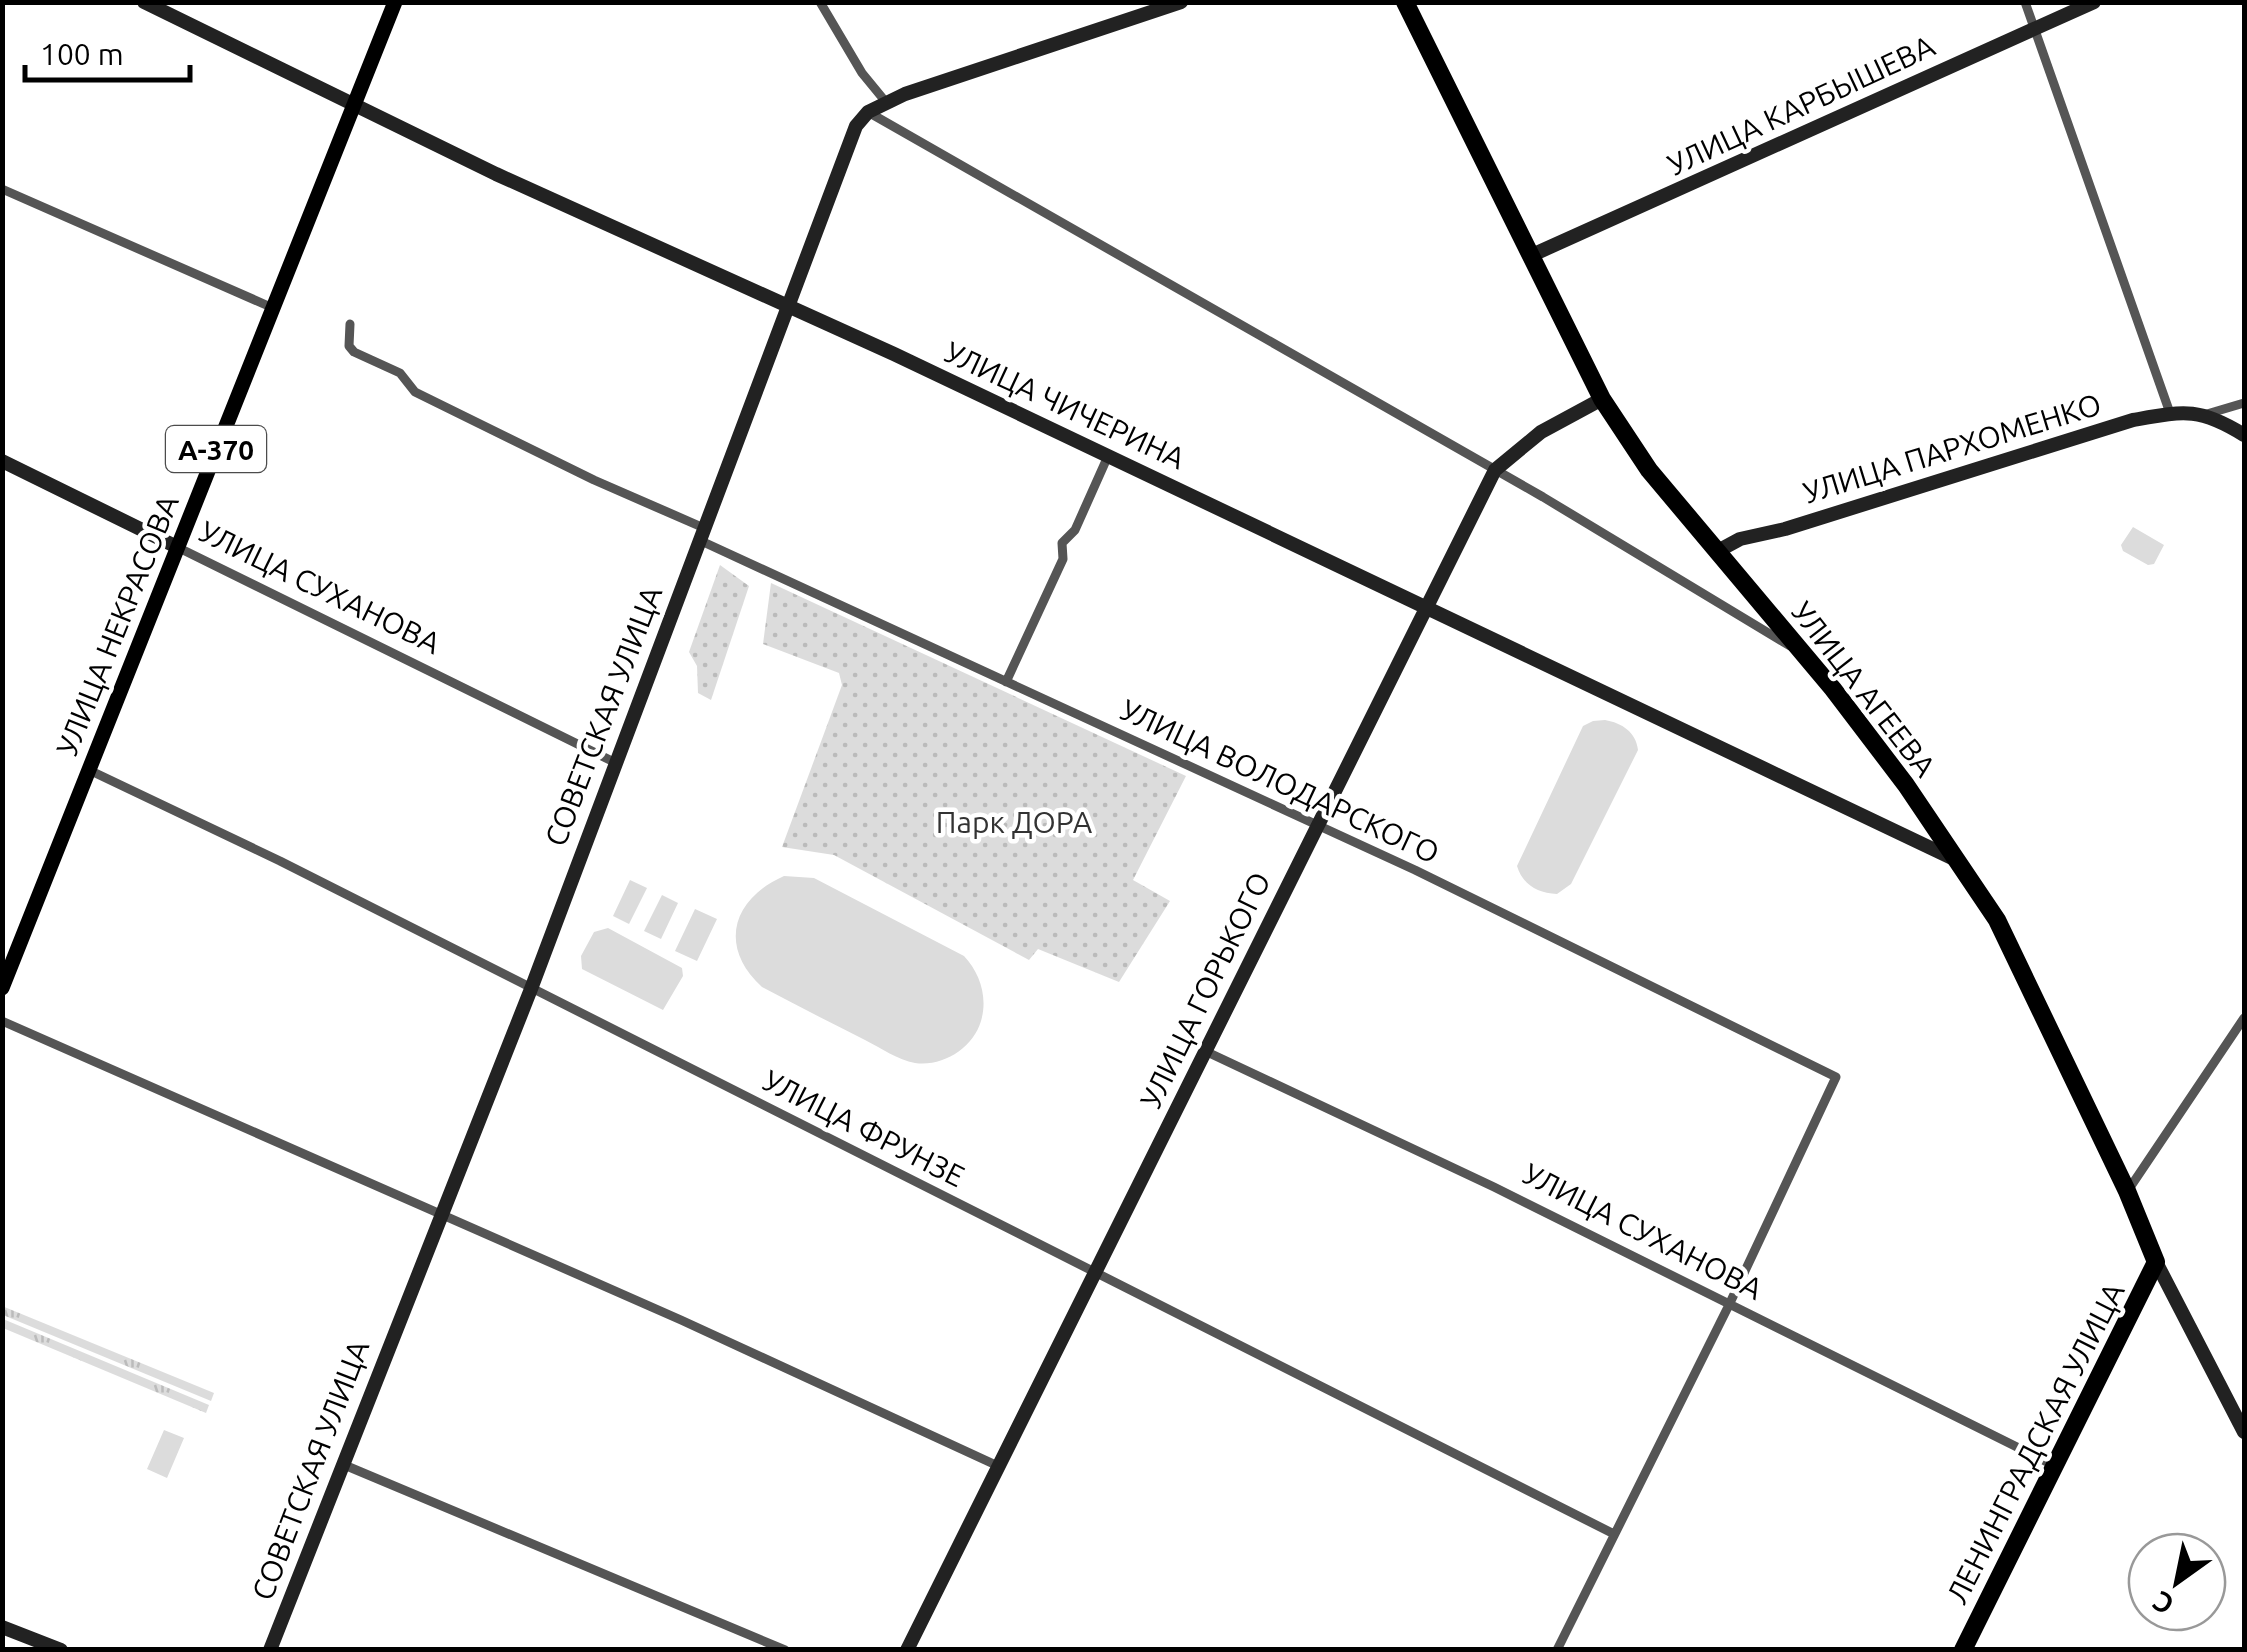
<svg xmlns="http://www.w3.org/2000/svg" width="2247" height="1652" viewBox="0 0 2247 1652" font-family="Ubuntu,sans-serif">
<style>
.grass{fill:url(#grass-tufts)}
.park{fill:url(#park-dots)}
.pitch{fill:#dcdcdc}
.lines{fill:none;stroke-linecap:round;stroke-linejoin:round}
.street{stroke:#555;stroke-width:9}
.secondary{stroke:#222;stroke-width:14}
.primary{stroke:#000;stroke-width:15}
.highway{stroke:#000;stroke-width:18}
.labels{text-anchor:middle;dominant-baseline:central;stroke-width:9;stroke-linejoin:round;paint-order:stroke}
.shield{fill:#fff;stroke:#4c4c4c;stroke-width:2.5}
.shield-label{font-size:28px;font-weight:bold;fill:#000}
.street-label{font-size:30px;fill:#000;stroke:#fff}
.park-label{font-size:30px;fill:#333;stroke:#fff}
</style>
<defs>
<pattern id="grass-tufts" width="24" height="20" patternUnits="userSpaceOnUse" patternTransform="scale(2.5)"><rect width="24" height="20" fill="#dcdcdc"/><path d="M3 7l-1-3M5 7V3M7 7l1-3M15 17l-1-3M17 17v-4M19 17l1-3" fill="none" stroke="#bbb"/></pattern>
<pattern id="park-dots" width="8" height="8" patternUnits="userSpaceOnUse" patternTransform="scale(2.5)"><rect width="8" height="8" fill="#dcdcdc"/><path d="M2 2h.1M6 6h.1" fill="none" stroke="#bbb" stroke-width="1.8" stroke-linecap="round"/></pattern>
</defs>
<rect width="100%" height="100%" fill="#fff"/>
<path class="grass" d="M2 1306 214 1393 211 1401 3 1315Z
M3 1319 209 1405 206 1413 3 1328Z"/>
<path class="park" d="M720 565 749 586 711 700 698 693 697 666 689 652Z
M771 583 1186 776 1133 880 1170 901 1119 982 1038 949 1029 960 834 855 782 847 842 685 839 673 763 644Z"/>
<path class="pitch" d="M2133 527 2164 545 2154 564 2148 565 2123 551 2121 545Z
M1605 720C1622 723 1636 732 1638 750L1571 884 1557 894C1537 893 1523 885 1517 866L1583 726 1593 721Z
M784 876 814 878 964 956C980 973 988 997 981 1021 973 1048 943 1067 915 1063 898 1060 881 1048 865 1040 831 1023 796 1005 762 987 718 947 732 899 784 876Z
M630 880 647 888 629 924 613 916Z
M662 895 678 903 661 939 644 931Z
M695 909 717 919 697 961 675 951Z
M608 928 682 968 683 976 663 1010 582 969 581 956 594 932Z
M164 1430 184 1438 167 1478 147 1469Z"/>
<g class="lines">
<path class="street" d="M820 2 862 73 885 101
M2025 2 2170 413
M868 112 1543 497 1790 646
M2 189 273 308
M350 324 349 346 354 352 400 373 415 392 594 480 704 528
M2207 414 2244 403
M699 540 1415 870 1836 1077 1729 1305 1557 1650
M177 547 614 762
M1006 682 1063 559 1062 543 1075 530 1108 456
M89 770 280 861 1614 1534
M2 1021 681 1320 998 1466
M1205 1051 1494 1187 2053 1465
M2129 1189 2244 1018
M342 1464 785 1650"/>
<path class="secondary" d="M144 2 496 174 894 354 1956 860
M1530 256 2094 2
M2 461 177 547
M1716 552 1740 539 1785 529 2133 420C2184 411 2199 407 2244 435
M2156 1262 2244 1432
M2 1627 61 1650
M270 1650 531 989 856 126 868 112 905 94 1181 2
M907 1650 1495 470 1541 432 1602 399"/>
<path class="primary" d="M2 988 395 2"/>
<path class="highway" d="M1405 2 1602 399 1649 470 1833 689 1906 785 1997 920 2127 1191 2156 1262 1963 1650"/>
</g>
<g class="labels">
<rect class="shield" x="166" y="426" width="100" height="46" rx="8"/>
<g class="shield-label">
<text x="216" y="449">А-370</text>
</g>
<g class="street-label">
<text transform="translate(1801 105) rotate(-25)">УЛИЦА КАРБЫШЕВА</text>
<text transform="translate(1065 405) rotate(25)">УЛИЦА ЧИЧЕРИНА</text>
<text transform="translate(1952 448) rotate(-17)">УЛИЦА ПАРХОМЕНКО</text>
<text transform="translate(320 587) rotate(26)">УЛИЦА СУХАНОВА</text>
<text transform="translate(117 625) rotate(-68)">УЛИЦА НЕКРАСОВА</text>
<text transform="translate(1864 689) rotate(52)">УЛИЦА АГЕЕВА</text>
<text transform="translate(603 716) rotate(-69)">СОВЕТСКАЯ УЛИЦА</text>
<text transform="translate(1280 781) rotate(25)">УЛИЦА ВОЛОДАРСКОГО</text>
<text transform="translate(1205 990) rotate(-64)">УЛИЦА ГОРЬКОГО</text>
<text transform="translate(864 1128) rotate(27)">УЛИЦА ФРУНЗЕ</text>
<text transform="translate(1643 1231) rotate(27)">УЛИЦА СУХАНОВА</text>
<text transform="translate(2035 1443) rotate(-63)">ЛЕНИНГРАДСКАЯ УЛИЦА</text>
<text transform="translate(310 1470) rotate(-69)">СОВЕТСКАЯ УЛИЦА</text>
</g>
<g class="park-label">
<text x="1014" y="822">Парк ДОРА</text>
</g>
</g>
<rect width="2247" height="1652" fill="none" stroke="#000000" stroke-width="10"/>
<g transform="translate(2177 1582) rotate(213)"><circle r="48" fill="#ffffff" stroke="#999999" stroke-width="2.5"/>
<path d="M0-8L18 38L0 25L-18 38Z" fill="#000000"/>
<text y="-15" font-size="28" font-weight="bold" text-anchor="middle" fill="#000000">С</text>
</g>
<path d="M25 65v15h165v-15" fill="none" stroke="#000000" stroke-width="5"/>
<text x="40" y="65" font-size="30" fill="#000000" stroke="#ffffff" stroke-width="8" paint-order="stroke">100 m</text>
</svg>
